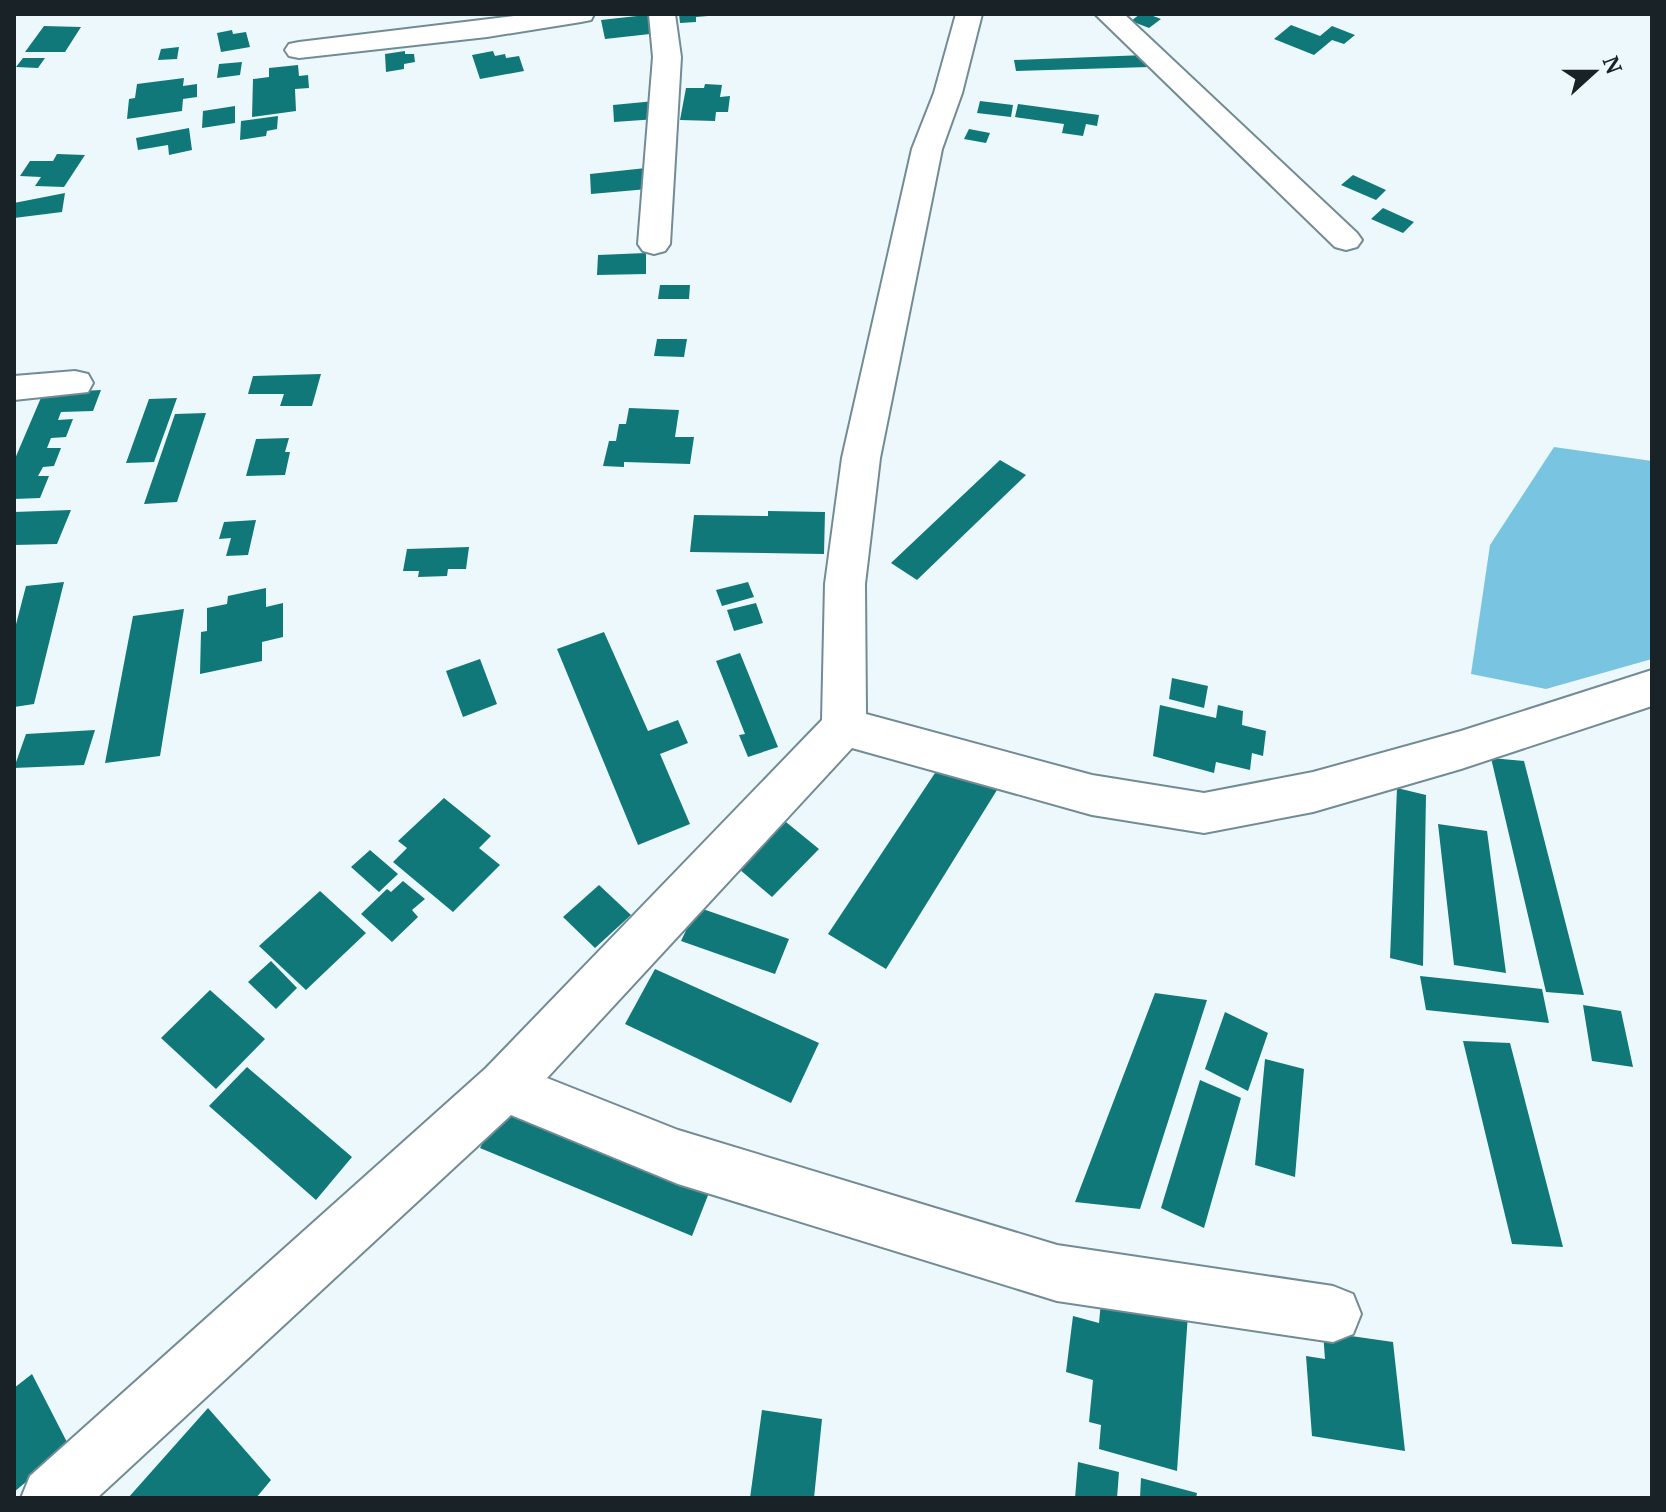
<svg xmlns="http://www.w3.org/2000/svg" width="1666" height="1512" viewBox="0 0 1666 1512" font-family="'PT Serif',serif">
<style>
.forest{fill:#79c5e1}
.building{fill:#107879}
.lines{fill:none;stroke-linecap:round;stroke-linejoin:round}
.minor-casing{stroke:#728b95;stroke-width:4}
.minor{fill:#fff;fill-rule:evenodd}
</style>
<rect width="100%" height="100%" fill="#edf8fc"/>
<path class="forest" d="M1554 447 1652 461V659L1546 689 1471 674 1490 545Z"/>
<path class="building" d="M655 14 659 33 605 39 601 20Z
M679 14H708V16L696 17V22L680 23Z
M1140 14H1148L1161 19 1149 28 1131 21Z
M1291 25 1320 36 1332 26 1355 35 1344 44 1332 40 1314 55 1274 39Z
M44 26 81 27 65 52H25Z
M232 30 233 34 246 32 250 47 221 52 217 33Z
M179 47 177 59 158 60 161 49Z
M405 51V54H414L415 62 404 64V69L386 72 385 54Z
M493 51 495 56 505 54 506 58 519 56 524 71 480 79 472 55Z
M1145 55 1149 67 1016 71 1014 60Z
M23 58H45L38 68 16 67Z
M242 62 240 75 217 78 219 64Z
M298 65 299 76 308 75 309 88 295 89 296 111 252 117 253 79 269 77V68Z
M184 78 183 86 197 84V97L183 99 182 111 127 119 129 99 135 98 137 84Z
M705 84 722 85 720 97 730 96 728 112H716L715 121 680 120 686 88H704Z
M655 101 657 119 614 122 613 105Z
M980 101 1013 105 1011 117 977 113Z
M1018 104 1099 115 1097 126 1086 124 1083 136 1062 133 1064 124 1015 117Z
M235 106V123L202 128 203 111Z
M278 116 277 129 267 131 266 136 240 140 241 121Z
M189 128 192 150 169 155 168 145 138 150 136 138Z
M969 129 990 133 986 143 964 139Z
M57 154 85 155 64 187 35 186 41 177 20 176 30 161H53Z
M646 168 648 189 591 194 590 174Z
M1353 175 1386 190 1376 200 1341 185Z
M65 193 62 212 14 218V203Z
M1383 208 1414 222 1403 233 1371 219Z
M646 253V274L597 275 598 255Z
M660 285H690L689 299H658Z
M657 339H687L684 357 654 356Z
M321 374 312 406H280L284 394H248L253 376Z
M101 390 93 411 61 412 58 420 73 419 66 437 51 438 47 448H61L54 466 43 467 38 476H49L40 498 14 499V461L43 393Z
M177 398 154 462 126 463 149 399Z
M629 408 679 410 675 437H694L690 464 624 462V467L603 466 609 441H616L619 424H626Z
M206 413 177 502 144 504 175 414Z
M289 438 285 452H290L285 475 246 476 256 439Z
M1000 460 1026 475 917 580 891 563Z
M71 510 57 544 14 545V512Z
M768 511 825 512 824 554 690 552 694 515 768 516Z
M256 520 248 555 226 556 231 538 219 539 224 522Z
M469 547 466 569H448L447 576 418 577 419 571H403L407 549Z
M64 582 34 704 14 707V632L26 586Z
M748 582 754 597 722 606 716 590Z
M266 588V607L283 603V637L262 642V661L200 674 201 632 207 631V608L227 604 228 596Z
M756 603 763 623 734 631 727 610Z
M184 609 160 756 105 763 133 616Z
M604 632 648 731 678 720 688 743 660 754 690 824 638 845 557 649Z
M740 653 778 747 748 757 739 735 745 734 716 661Z
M480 659 497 704 463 717 446 671Z
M1172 678 1208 686 1204 708 1169 699Z
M1160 705 1216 718 1218 705 1243 711 1242 725 1266 731 1263 756 1252 753 1250 770 1216 762 1214 773 1153 756Z
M95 730 84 765 14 768 26 734Z
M1491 758 1524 761 1584 995 1546 992Z
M943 761 997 790 886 969 828 934Z
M1397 788 1426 795 1423 966 1390 958Z
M444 798 491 836 479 848 500 865 453 912 393 862 407 848 398 841Z
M786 822 819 849 772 897 739 869Z
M1438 824 1487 831 1506 973 1454 965Z
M370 850 398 874 379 892 351 867Z
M403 881 425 899 412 910 418 917 392 942 361 914 387 889 391 892Z
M599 885 631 915 595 948 563 917Z
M320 891 366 933 306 990 259 946Z
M697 907 789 939 775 974 681 941Z
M271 961 297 988 276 1009 248 982Z
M655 969 819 1043 791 1103 625 1024Z
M1420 976 1542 989 1549 1023 1426 1010Z
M210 990 265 1039 216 1089 161 1038Z
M1155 993 1207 1000 1140 1209 1075 1202Z
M1583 1005 1621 1011 1633 1067 1592 1061Z
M1225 1012 1268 1033 1248 1091 1205 1069Z
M1463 1041 1510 1043 1563 1247 1512 1244Z
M1265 1059 1304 1069 1295 1177 1255 1165Z
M247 1067 352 1157 316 1200 209 1106Z
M1200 1080 1241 1098 1204 1228 1161 1208Z
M506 1097 714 1180 692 1236 480 1148Z
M1102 1291 1188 1314 1177 1471 1099 1449 1101 1425 1089 1422 1093 1380 1066 1372 1073 1316 1099 1323Z
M1323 1332 1393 1342 1405 1451 1312 1436 1306 1356 1325 1359Z
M32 1374 69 1446 14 1492V1388Z
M208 1408 271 1480 256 1498H128Z
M762 1410 822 1419 814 1498H750Z
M1078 1462 1119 1472 1117 1498H1075Z
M1141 1478 1197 1493 1196 1498H1140Z"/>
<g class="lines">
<defs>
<path id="minor" d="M530 14H594L591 20 581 22 487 37 299 58 289 56 285 50 289 44 299 42Z
M649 14H675L681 57 670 244 665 251 654 254 643 251 638 244 653 57Z
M956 14H982L962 93 942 149 880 458 865 584 866 714 1092 775 1204 793 1313 772 1461 731 1652 670V706L1461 769 1313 812 1204 833 1092 815 852 748 547 1078 678 1130 1057 1245 1333 1286 1353 1294 1361 1314 1353 1334 1333 1342 1057 1301 678 1184 511 1115 97 1498H21L30 1476 486 1068 822 720 825 584 842 458 912 149 934 93Z
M1095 14H1124L1357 233 1362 240 1357 247 1346 250 1335 247Z
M75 371 88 374 93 383 88 392 14 400V376Z"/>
</defs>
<use href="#minor" class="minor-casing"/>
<use href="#minor" class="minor"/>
</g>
<rect width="1666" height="1512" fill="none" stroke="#192327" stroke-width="32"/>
<g transform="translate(1594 72) rotate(69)" stroke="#edf8fc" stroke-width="6" paint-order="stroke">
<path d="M0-6L14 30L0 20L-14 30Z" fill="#192327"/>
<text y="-12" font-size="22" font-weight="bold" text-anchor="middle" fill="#192327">N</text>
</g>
</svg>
